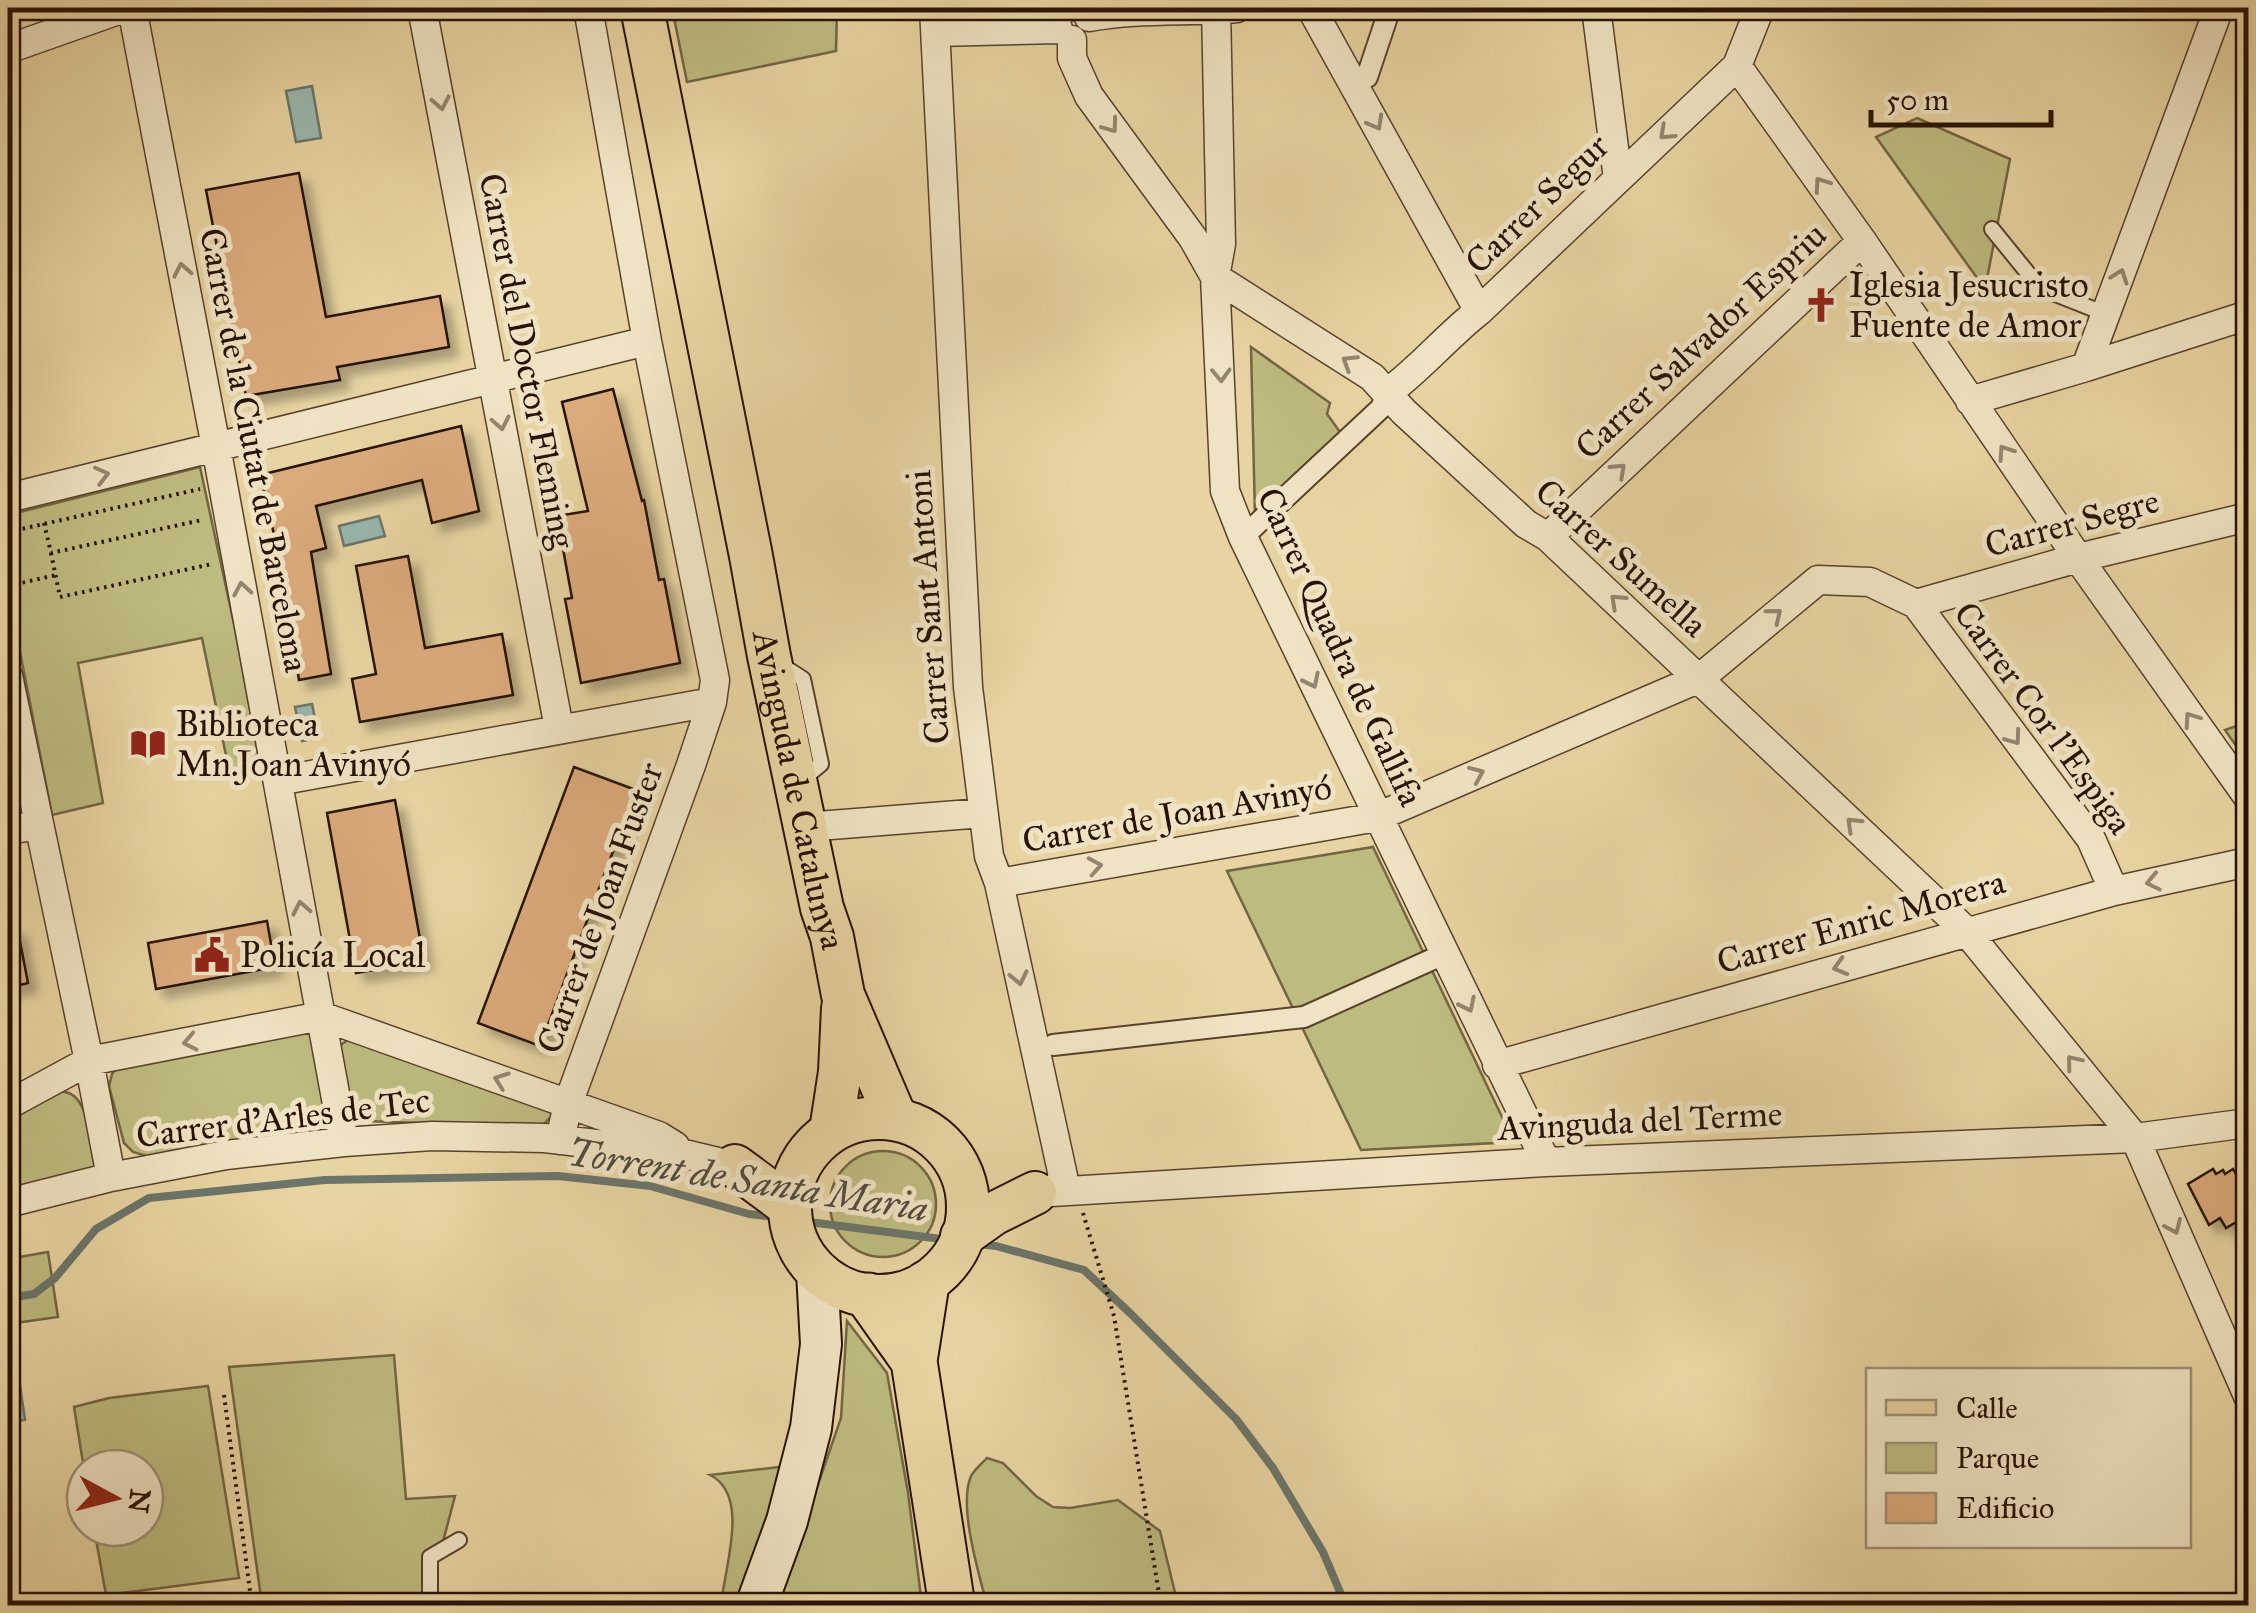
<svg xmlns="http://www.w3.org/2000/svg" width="2256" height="1613" viewBox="0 0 2256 1613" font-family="'IM FELL Great Primer',serif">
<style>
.green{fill:#bebb80;stroke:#736643;stroke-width:2.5}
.water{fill:#99b7ad;stroke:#6c756a;stroke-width:2.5}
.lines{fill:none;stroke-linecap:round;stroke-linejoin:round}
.stream{stroke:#6c756a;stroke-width:8}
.building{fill:#dbaa7c;stroke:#281206;stroke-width:2.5;filter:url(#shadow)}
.service-casing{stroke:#58422d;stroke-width:18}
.pedestrian-casing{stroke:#58422d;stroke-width:24}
.minor-casing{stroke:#58422d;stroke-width:31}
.secondary-casing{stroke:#281206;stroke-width:44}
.primary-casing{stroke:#281206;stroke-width:46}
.trunk-casing{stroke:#281206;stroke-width:49}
.path{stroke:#281206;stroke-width:4;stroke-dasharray:2.5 5;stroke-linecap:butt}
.service{stroke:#f0e3c3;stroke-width:14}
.pedestrian{stroke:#f0e3c3;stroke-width:20}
.minor{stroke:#f0e3c3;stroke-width:28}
.secondary{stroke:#f0e3c3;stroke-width:40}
.primary{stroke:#e8d4a2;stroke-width:42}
.trunk{stroke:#e8d4a2;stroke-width:45}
.oneway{stroke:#96856e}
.labels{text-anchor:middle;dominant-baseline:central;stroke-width:10;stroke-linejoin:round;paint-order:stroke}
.street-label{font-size:35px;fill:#281206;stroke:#f0e3c3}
.poi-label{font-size:35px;fill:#281206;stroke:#f0e3c3;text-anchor:start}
.water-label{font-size:38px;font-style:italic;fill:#504c40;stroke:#f0e3c3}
</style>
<defs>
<filter id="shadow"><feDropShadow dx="9" dy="9" stdDeviation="5" flood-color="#0004"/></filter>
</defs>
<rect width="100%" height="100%" fill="#e8d4a2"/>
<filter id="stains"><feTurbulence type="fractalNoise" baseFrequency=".002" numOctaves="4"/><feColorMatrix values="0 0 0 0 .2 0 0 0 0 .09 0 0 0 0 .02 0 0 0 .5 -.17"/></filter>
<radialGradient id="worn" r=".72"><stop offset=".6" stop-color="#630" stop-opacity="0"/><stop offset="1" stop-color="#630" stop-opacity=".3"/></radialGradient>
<path class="green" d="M672 8H837L836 51 687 82Z
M1917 118 2010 159 1985 289 1876 137Z
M1251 347 1330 403 1327 414 1340 432 1255 516Z
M200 467 234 624 261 768 230 775 202 638 78 663 103 803 52 815 8 591V515Z
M2248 722V763L2225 730Z
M1373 847 1514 1142 1361 1150 1227 871Z
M310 1029 325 1103 321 1118 306 1130 153 1158 133 1152 124 1143 109 1086 112 1074 121 1062Z
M349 1039 547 1106 552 1116 541 1127 364 1121 353 1115 338 1052 342 1044Z
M49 1090C57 1091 67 1090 74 1096 87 1107 95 1145 97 1162L91 1170 8 1193V1112Z
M830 1204a53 53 0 1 1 106 0a53 53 0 1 1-106 0Z
M48 1252 58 1317 8 1324V1259Z
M847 1321 887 1373 908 1493 922 1605 776 1606 841 1418Z
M394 1355 406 1499 455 1496 434 1576 435 1605H262L229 1367Z
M208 1386 239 1578 106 1595 94 1528H145V1468H85V1475L74 1407 109 1398Z
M987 1458 1003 1463 1036 1496 1053 1507 1070 1508 1118 1500 1160 1531 1178 1605H987C979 1574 958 1506 971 1476 974 1470 982 1463 987 1458Z
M788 1466 739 1605H721C724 1569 751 1495 710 1475Z"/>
<path class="water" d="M312 86 321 138 296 142 286 91Z
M379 516 385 536 344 546 339 526Z
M312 704 319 738 302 741 295 707Z
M17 1365 25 1420 8 1422V1366Z"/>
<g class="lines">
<path class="stream" d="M794 1220 949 1240
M978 1244 996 1246 1084 1270 1130 1313 1236 1419 1273 1468 1323 1552 1346 1606
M8 1298 34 1294 55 1278 96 1229 149 1198 325 1180 558 1176 650 1186 749 1214 775 1217"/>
</g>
<path class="building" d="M299 173 326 317 440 296 449 347 337 367 340 380 246 396 206 190Z
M613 389 642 501 644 500 659 580 664 579 680 663 581 683 565 599 572 598 557 516 588 511 562 402Z
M461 426 479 511 432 523 422 480 316 506 326 548 311 552 331 674 299 680 282 577H284L260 475Z
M408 556 425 648 502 634 513 695 360 722 352 679 376 674 356 566Z
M574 767 636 790 540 1046 478 1023Z
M395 800 424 961 356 973 327 813Z
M267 921 275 967 156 989 148 943Z
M17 926 28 983 8 988V927Z
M2213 1169 2216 1174 2223 1170 2225 1174 2233 1169 2248 1195V1215L2226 1228 2220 1218 2209 1225 2188 1184Z"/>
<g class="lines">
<defs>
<path id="service" d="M1992 229 2040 288 2106 314
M789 670 803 679 821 764 809 774
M430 1606V1557L459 1540"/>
<path id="pedestrian" d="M1367 77 1388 14
M1243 537 1381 408 1387 393
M1053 1045 1304 1017 1433 959"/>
<path id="minor" d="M132 8 216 447 344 1142
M422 8 559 728
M934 8 968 687 989 856 999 883 1063 1176 1056 1191
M1051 8 1063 10
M1216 8 1221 244 1215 277 1225 491 1243 537 1546 1162
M1311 8 1479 311
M1596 8 1618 179
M1089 17C1138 8 1188 12 1237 8
M936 32 1058 29
M1072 40V58L1089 96 1193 238 1215 277 1372 377 1404 412 1526 524 1548 537 1966 931 2135 1138 2248 1396
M8 49 124 8
M1737 66 1862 241 2078 558 2248 797
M2086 367 2219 8
M1387 393C1420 369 1446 337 1479 311L1737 66 1760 8
M1970 401 2086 367 2248 315
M8 498 647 341
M1548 537 1862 241
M1916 604 2078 558 2248 517
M8 676 89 1061 111 1177
M278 781 712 702
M818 826 983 813
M8 830 38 825
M999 883 1377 817 1700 678 1818 580 1870 582 1916 604 2091 839 2114 891
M1497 1065 2114 891 2248 862
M8 1105 89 1061 321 1016 659 1136 675 1146
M560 1140 568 1104 691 765 712 702 715 680 647 341 588 8
M1035 1193 1546 1162 2135 1138 2248 1123
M8 1203 111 1177 226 1155 344 1142 432 1136 545 1138 689 1155 735 1166"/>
<path id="secondary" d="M756 1606 787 1521 811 1428 821 1344 817 1272"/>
<g id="primary">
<path id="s1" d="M642 8 751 556 769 656 822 908 832 937 843 995 896 1119"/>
<circle cx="879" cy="1207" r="89"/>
<path d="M831 1131 840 1072 843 1008"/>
<path d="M735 1166 789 1206"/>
<path d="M962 1236 993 1214 1035 1193"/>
</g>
<path id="trunk" d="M926 1284 914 1361 952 1606
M868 1296 914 1361"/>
</defs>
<use href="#service" class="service-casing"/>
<use href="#pedestrian" class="pedestrian-casing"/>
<use href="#minor" class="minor-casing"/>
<use href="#secondary" class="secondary-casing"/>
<use href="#primary" class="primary-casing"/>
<use href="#trunk" class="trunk-casing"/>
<path class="path" d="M44 523 51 553 202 520
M8 532 200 489
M51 553 60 597 212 564
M8 586 56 575
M1083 1213 1114 1316 1161 1606
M224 1395 252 1606"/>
<use href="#service" class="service"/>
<use href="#pedestrian" class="pedestrian"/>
<use href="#minor" class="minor"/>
<use href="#secondary" class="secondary"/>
<use href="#primary" class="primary"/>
<use href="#trunk" class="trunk"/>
</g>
<defs><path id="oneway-chevron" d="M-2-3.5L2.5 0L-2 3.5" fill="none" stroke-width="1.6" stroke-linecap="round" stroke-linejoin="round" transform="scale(2.5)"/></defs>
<g class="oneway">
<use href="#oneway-chevron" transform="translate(441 103) rotate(79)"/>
<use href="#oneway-chevron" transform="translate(1376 123) rotate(61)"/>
<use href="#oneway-chevron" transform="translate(1111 126) rotate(54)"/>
<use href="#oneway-chevron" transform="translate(1666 133) rotate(137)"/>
<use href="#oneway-chevron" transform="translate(1821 184) rotate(-125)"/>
<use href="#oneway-chevron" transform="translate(182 270) rotate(-101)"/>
<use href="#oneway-chevron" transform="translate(2120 276) rotate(-70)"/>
<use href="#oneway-chevron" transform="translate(1349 362) rotate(-148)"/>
<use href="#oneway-chevron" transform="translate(1221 375) rotate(88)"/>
<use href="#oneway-chevron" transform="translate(501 423) rotate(79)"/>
<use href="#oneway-chevron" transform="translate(2005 452) rotate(-124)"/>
<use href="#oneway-chevron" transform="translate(1619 470) rotate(-43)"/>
<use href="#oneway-chevron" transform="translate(102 475) rotate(-14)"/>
<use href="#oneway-chevron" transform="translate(242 589) rotate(-100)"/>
<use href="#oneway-chevron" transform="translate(1617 601) rotate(-137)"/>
<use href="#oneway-chevron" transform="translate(1775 615) rotate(-39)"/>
<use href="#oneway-chevron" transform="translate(1312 681) rotate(64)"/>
<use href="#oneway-chevron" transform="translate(2191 719) rotate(-125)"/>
<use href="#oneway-chevron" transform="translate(2014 738) rotate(54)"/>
<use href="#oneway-chevron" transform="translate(1477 774) rotate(-23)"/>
<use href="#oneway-chevron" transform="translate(1853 824) rotate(-136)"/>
<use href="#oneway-chevron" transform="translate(1095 866) rotate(-10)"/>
<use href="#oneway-chevron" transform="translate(2153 882) rotate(168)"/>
<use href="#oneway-chevron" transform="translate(301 908) rotate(-101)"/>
<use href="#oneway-chevron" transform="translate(1840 967) rotate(164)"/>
<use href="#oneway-chevron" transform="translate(1019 978) rotate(78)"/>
<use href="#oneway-chevron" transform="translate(1468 1005) rotate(64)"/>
<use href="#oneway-chevron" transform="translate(190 1042) rotate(169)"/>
<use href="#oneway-chevron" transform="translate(2073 1062) rotate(-129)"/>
<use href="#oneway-chevron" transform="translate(501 1080) rotate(-160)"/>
<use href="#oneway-chevron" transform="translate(2174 1227) rotate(66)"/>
</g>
<defs>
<symbol id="church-bare" viewBox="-9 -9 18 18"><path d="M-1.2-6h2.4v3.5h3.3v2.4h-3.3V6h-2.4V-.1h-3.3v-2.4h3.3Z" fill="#8f2418" stroke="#f0e3c3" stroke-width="2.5" paint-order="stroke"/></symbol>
<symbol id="library-bare" viewBox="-9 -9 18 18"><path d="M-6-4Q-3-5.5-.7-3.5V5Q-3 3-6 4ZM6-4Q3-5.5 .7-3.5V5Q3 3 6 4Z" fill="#8f2418" stroke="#f0e3c3" stroke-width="2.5" paint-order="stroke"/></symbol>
<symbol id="civic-bare" viewBox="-9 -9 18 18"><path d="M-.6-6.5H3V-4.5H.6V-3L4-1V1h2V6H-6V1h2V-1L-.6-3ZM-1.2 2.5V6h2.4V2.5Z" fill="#8f2418" stroke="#f0e3c3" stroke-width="2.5" paint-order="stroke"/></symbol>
</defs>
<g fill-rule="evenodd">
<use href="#church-bare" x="1796" y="280" width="50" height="50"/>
<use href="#library-bare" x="123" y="719" width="50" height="50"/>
<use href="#civic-bare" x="187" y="930" width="50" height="50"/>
</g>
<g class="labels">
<g class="street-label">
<text transform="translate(1537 204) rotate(-44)">Carrer Segur</text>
<text transform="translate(1701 341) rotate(-43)">Carrer Salvador Espriu</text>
<text transform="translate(527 361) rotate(79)">Carrer del Doctor Fleming</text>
<text transform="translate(254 450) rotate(79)">Carrer de la Ciutat de Barcelona</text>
<text transform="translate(2072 523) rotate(-15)">Carrer Segre</text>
<text transform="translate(1621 558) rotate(42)">Carrer Sumella</text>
<text transform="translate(928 607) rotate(-94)">Carrer Sant Antoni</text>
<text transform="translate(1340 647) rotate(65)">Carrer Quadra de Gallifa</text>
<text transform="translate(2043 718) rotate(54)">Carrer Cor l'Espiga</text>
<text stroke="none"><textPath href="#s1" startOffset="798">Avinguda de Catalunya</textPath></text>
<text transform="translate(1177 814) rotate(-10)">Carrer de Joan Avinyó</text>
<text transform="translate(600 908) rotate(-70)">Carrer de Joan Fuster</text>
<text transform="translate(1861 922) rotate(-16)">Carrer Enric Morera</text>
<text transform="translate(283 1118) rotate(-7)">Carrer d'Arles de Tec</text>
<text transform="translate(1640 1121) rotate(-3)">Avinguda del Terme</text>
</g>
<g class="poi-label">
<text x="1849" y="285">Iglesia Jesucristo<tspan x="1849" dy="40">Fuente de Amor</tspan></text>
<text x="176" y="724">Biblioteca<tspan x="176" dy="40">Mn.Joan Avinyó</tspan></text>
<text x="240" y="955">Policía Local</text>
</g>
<g class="water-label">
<text transform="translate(748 1180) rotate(9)">Torrent de Santa Maria</text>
</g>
</g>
<rect width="2256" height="1613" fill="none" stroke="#e8d4a2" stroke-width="40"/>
<rect x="10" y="10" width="2236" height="1593" fill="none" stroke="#281206" stroke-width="5"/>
<rect x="20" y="20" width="2216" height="1573" fill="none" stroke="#281206" stroke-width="2.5"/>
<rect x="1866" y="1368" width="325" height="180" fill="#f0e3c3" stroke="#a08f77" stroke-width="2.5"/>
<rect x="1886" y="1400" width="50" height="15" fill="#e8d4a2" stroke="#a08f77" stroke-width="2.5"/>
<text x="1956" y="1418" font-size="30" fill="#281206">Calle</text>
<rect x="1886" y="1443" width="50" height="30" fill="#bebb80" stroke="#a08f77" stroke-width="2.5"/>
<text x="1956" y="1468" font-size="30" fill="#281206">Parque</text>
<rect x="1886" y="1493" width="50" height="30" fill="#dbaa7c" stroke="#a08f77" stroke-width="2.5"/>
<text x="1956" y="1518" font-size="30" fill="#281206">Edificio</text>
<g transform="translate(115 1498) rotate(97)"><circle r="48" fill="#f0e3c3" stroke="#a08f77" stroke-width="2.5"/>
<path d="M0-8L18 38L0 25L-18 38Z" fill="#8f2418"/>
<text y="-15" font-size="28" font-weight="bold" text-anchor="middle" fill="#281206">N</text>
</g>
<path d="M1871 110v15h180v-15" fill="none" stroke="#281206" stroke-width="5"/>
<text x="1886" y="110" font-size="30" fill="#281206" stroke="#f0e3c3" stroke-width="8" paint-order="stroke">50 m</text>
<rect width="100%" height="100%" filter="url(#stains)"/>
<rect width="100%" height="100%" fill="url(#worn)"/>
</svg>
